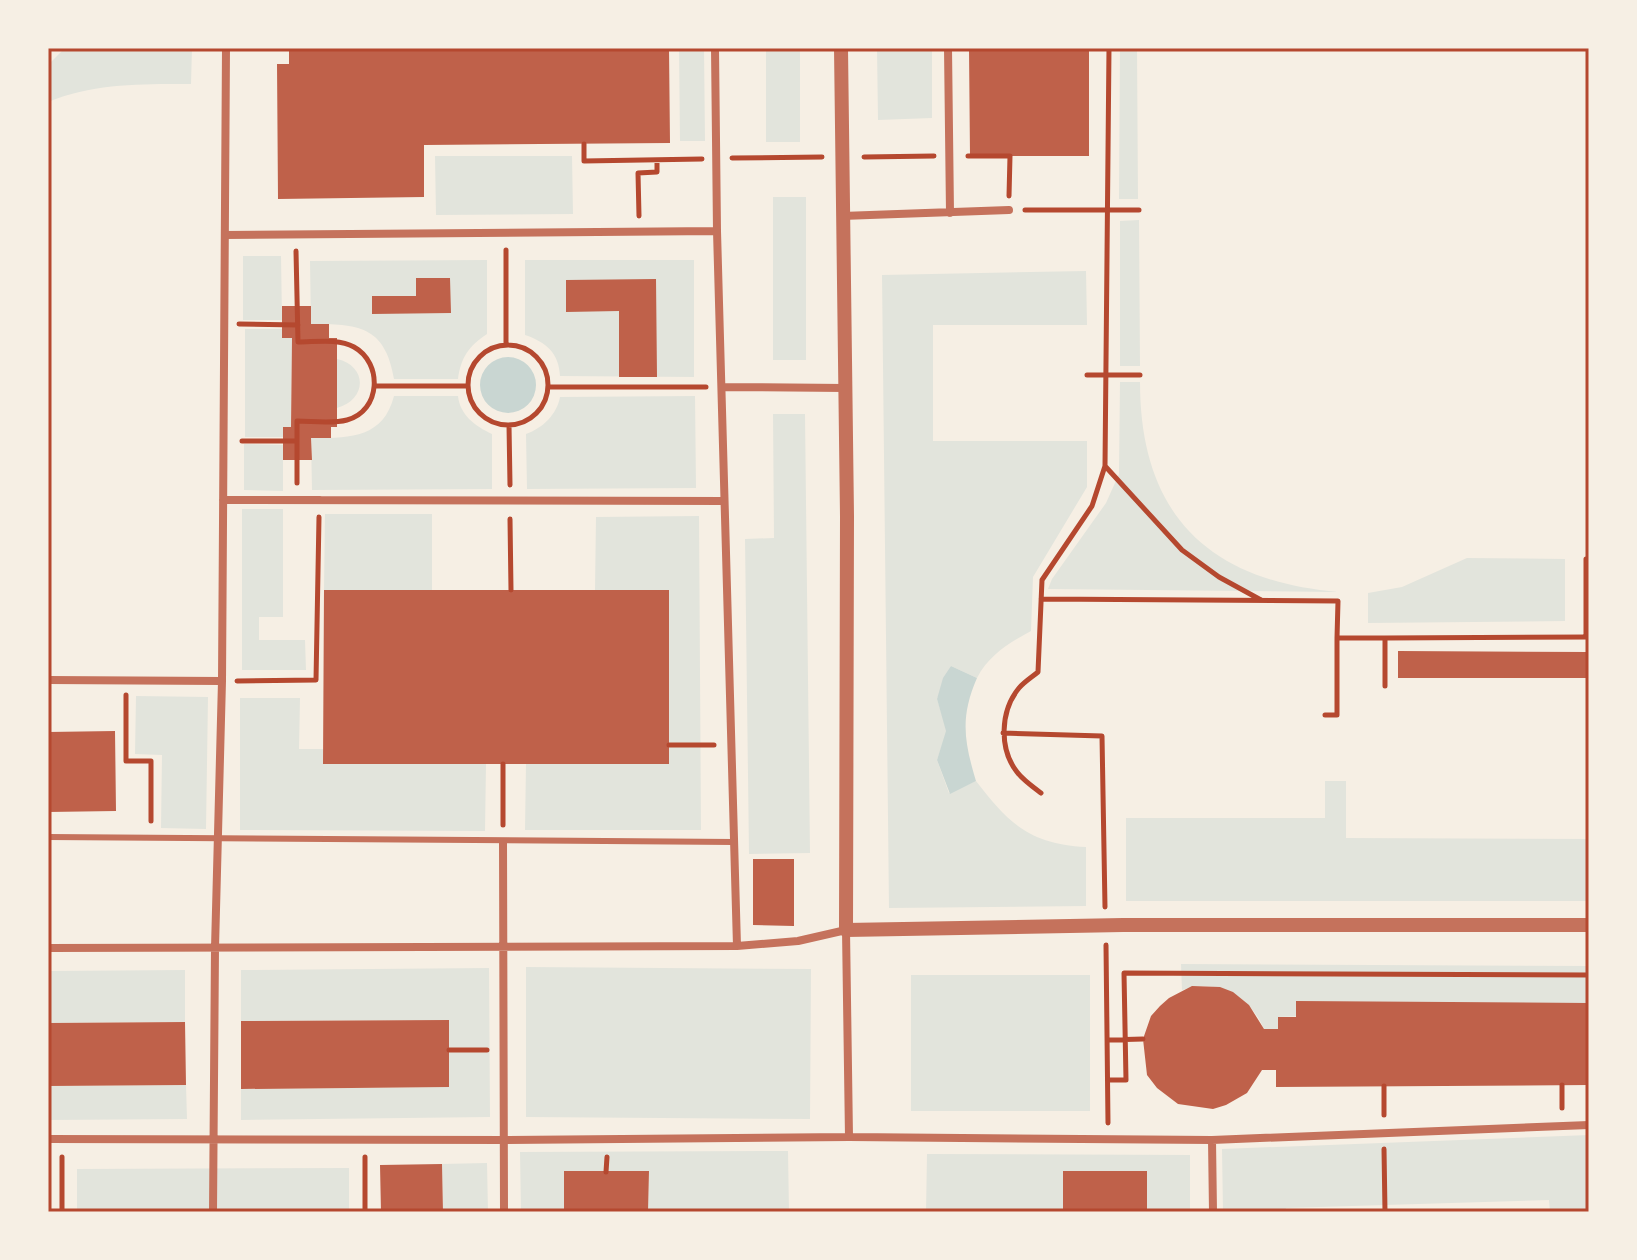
<svg xmlns="http://www.w3.org/2000/svg" width="1637" height="1260" viewBox="0 0 1637 1260" font-family="'Golos Text',sans-serif">
<style>
.green{fill:#e2e4dc}
.water{fill:#c9d6d2}
.building{fill:#bf614a}
.lines{fill:none;stroke-linecap:round;stroke-linejoin:round}
.path{stroke:#b5482f;stroke-width:5}
.service{stroke:#c5725c;stroke-width:6}
.minor{stroke:#c5725c;stroke-width:8}
.tertiary{stroke:#c5725c;stroke-width:14}
.neatline{fill:none;stroke:#b5482f;stroke-width:3}
</style>
<rect width="100%" height="100%" fill="#f6efe4"/>
<path class="green" d="M65 48H192L191 84C142 84 94 83 48 102V65Z
M679 48H704L705 141H680Z
M766 48H800V142H766Z
M877 48H932V118L878 120Z
M1120 48H1137L1138 199H1119Z
M435 156H572L573 214 436 215Z
M773 197H806V360H773Z
M1139 220 1140 366H1120V221Z
M243 256H281L282 320H243Z
M487 260V334C469 346 461 357 458 379H394C385 325 357 324 311 324L310 261Z
M525 260H694V377L560 376C559 353 546 342 525 335Z
M1086 271 1087 325H933V441H1087V487L1033 577 1031 631C1009 643 989 655 977 678L951 666 937 699 947 731 937 760 949 793 976 781C1009 824 1030 844 1086 847V906L889 908 882 275Z
M245 329H282V338H292L291 427H283V437H245Z
M337 359C368 366 367 400 337 408Z
M1120 382H1140C1140 515 1209 581 1338 592L1048 589 1052 579 1106 503 1119 474Z
M394 396H458C460 415 475 426 492 434V489L312 490 311 438C348 438 383 439 394 396Z
M695 396 696 488 527 489 526 434C543 428 557 414 560 397Z
M773 414H805L810 853 749 854 745 539 774 538Z
M244 444 283 445V491L244 490Z
M242 509H283V617H259V640H305L306 670H242Z
M325 514H432V590H324Z
M699 516 701 830H525L526 764H669V590H595L596 517Z
M1467 558 1565 559V621L1368 623V593L1402 587Z
M136 696 208 697 206 829 161 828 162 755 135 754Z
M240 698H300L299 749H323L324 764H486L485 831 240 830Z
M1325 781H1346V838L1589 839V901H1126V818H1325Z
M1181 964 1589 966V1003L1278 1017V1029H1264C1250 995 1216 978 1182 990Z
M526 967 811 969 810 1119 526 1117Z
M489 968 490 1117 241 1120V1089L449 1087V1020L241 1021V970Z
M185 970V1022L48 1023V971Z
M911 975H1090V1111H911Z
M186 1085 187 1119 48 1120V1086Z
M1589 1135V1212H1550L1549 1200 1286 1208 1285 1212H1223L1222 1149Z
M788 1151 789 1212H648L649 1172H564V1212H521L520 1152Z
M927 1154 1190 1155V1212H1147L1146 1171H1064L1063 1212H926Z
M487 1163 488 1212H443L442 1164Z
M349 1168V1212H77V1169Z"/>
<path class="water" d="M480 385a28 28 0 1 1 56 0a28 28 0 1 1-56 0Z
M951 666 977 678C960 717 964 741 976 781L950 794 937 760 946 731 937 699 943 678Z"/>
<path class="building" d="M289 48H669L670 143 424 145V197L278 199 277 64H289Z
M969 48H1089V156H970Z
M416 278H450L451 313 372 314V296H416Z
M656 279 657 377H619V311L566 312V280Z
M282 306H311V324H329V338H337V427H331V438H311L312 460H283V427H291L292 338H282Z
M324 590H669V764H323Z
M1398 651 1589 652V678H1398Z
M115 731 116 811 48 812V732Z
M753 859H794V926L753 925Z
M1192 986 1220 987 1233 992 1249 1005 1264 1029H1278V1017H1296V1001L1589 1003V1085L1276 1087V1070H1262L1247 1093 1226 1105 1213 1109 1178 1104 1157 1088 1147 1075 1143 1039 1151 1016 1160 1006 1169 998Z
M449 1020V1087L241 1089V1021Z
M185 1022 186 1085 48 1086V1023Z
M442 1164 443 1212H381L380 1165Z
M564 1171H649L648 1212H564Z
M1063 1171H1147V1212H1063Z"/>
<g class="lines">
<path class="path" d="M584 144V161L702 159
M968 156H1010L1009 196
M864 157 934 156
M732 158 822 157
M1025 210H1139
M639 216 638 173 657 172V160
M506 250V345
M296 251 298 342C316 342 338 338 354 347 383 363 381 411 347 420 332 424 312 421 297 421V483
M239 324 298 325
M468 385a40 40 0 1 1 80 0a40 40 0 1 1-80 0Z
M1087 375H1140
M375 386H468
M548 387H706
M509 425 510 485
M242 441H297
M1105 466 1182 550 1219 577 1261 600
M510 519 511 590
M1041 599 1338 601 1337 638H1385V686
M1586 637V559
M1385 638 1589 637
M237 681 316 680 319 517
M126 695V761H151V821
M1325 715H1337V638
M1003 733 1102 736 1105 907
M669 745H714
M503 764V825
M1041 793C1033 787 1023 780 1017 772 999 749 1000 711 1019 688 1024 682 1032 677 1038 672L1042 580 1092 506 1105 466 1109 48
M1106 945 1108 1123
M1108 1040 1143 1039
M449 1050H487
M1108 1080H1126L1124 973 1589 975
M1384 1086V1115
M1562 1108V1085
M1384 1149 1385 1212
M62 1157V1212
M365 1157V1212
M606 1172 607 1157"/>
<path class="service" d="M48 837 734 842"/>
<path class="minor" d="M715 48 717 231 737 946
M948 48 950 213
M842 216 1009 210
M225 235 717 231
M723 387 845 388
M320 500H223L724 501
M48 680 222 681
M503 842 504 1212
M48 948 737 946 798 941 846 930 849 1137
M48 1139 505 1140 849 1137 1212 1140 1589 1125
M1212 1140 1213 1212
M213 1212 215 948 222 681 226 48"/>
<path class="tertiary" d="M841 48 847 516 846 930 1123 925H1589"/>
</g>
<rect width="1637" height="1260" fill="none" stroke="#f6efe4" stroke-width="100"/>
<rect x="50" y="50" width="1537" height="1160" class="neatline"/>
</svg>
